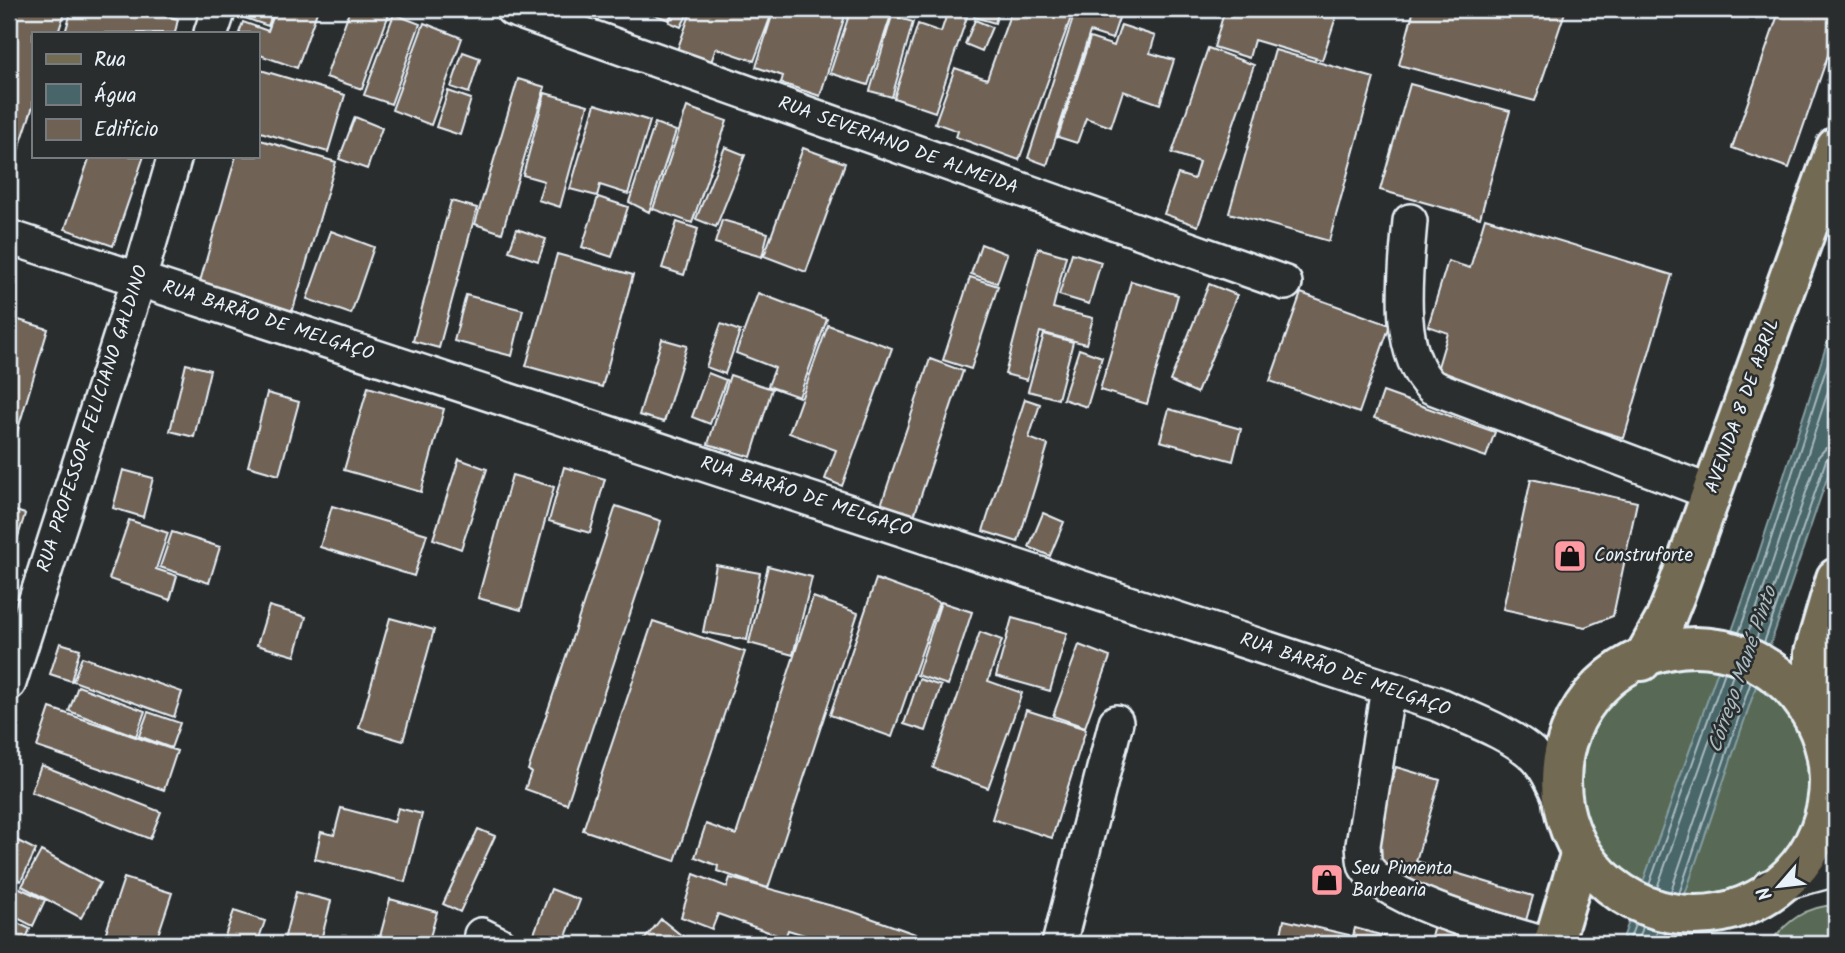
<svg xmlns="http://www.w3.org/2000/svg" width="1845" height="953" viewBox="0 0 1845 953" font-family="Kalam,sans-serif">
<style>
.green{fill:#586a54;stroke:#a0aea6;stroke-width:2}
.water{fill:#486669;stroke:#889ea2;stroke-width:2}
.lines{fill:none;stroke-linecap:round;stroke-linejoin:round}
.shore{stroke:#a8b9bf;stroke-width:2}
.building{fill:#6f6255;stroke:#e8f1f8;stroke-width:2}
.minor-casing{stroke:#e8f1f8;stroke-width:38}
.major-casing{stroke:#e8f1f8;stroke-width:44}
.minor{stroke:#2a2d2e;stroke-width:33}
.major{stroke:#736b52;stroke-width:38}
.labels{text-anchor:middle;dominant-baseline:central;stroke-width:5;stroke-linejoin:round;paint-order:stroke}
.street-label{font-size:19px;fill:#e8f1f8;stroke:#2a2d2e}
.poi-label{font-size:19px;fill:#e8f1f8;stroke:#2a2d2e;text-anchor:start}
.water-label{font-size:21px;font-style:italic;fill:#a8b9bf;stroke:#2a2d2e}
</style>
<rect width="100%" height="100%" fill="#2a2d2e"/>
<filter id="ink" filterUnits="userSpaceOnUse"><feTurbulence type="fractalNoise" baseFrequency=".0143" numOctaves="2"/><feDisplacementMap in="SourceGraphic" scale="14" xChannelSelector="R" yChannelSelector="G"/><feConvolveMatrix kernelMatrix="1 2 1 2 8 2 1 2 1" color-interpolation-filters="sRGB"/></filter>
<g filter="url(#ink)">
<path class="green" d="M1576 782a121 121 0 1 1 242 0a121 121 0 1 1-242 0Z
M1836 905V927L1832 926 1826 944H1769C1787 921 1806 906 1836 905Z"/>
<path class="water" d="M1836 316V452L1668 944H1621L1750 580Z"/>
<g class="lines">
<path class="shore" d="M1628 944 1757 582 1836 338
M1637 944 1765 585 1836 367
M1653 944 1818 457 1826 448 1836 446
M1662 944 1826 460 1830 455 1836 454"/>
</g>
<path class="building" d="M9 9H66L58 33H33V106L9 179Z
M72 9H139L178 19 175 33H65Z
M248 9H274L268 26 245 18Z
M276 9H318L297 68 257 54V33H239L243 22 268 31Z
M350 9H373L389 14 362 89 326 77Z
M651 9H673L669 20 650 13Z
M675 9H690L681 27 669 22Z
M692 9 773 10 754 61 716 48 709 68 675 56Z
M774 9H847L820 96 781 83 783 76 756 67Z
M851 9H893L868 85 830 73Z
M976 9H999L995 23 974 17Z
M1012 9H1074L1019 160 956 137 958 131 935 123 955 68 987 79Z
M1076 9H1122L1112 39 1090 32 1047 165 1028 158Z
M1225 9H1321L1337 14 1322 60 1254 40 1249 58 1214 47Z
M1414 9H1566L1535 101 1399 65Z
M1780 9H1836V32L1789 168 1732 148Z
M948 11 967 17 935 112 894 98 918 24 941 32Z
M394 14 420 24 391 104 364 95Z
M892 16 913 22 892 97 870 91Z
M975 20 992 27 982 51 965 44Z
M424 23 462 38 431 125 392 110Z
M1121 25 1155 36 1150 53 1174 60 1160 104 1123 91 1111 127 1086 118 1077 143 1058 137 1090 38 1114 46Z
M1208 48 1254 65 1198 226 1164 214 1178 174 1194 179 1199 162 1172 153Z
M1275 50 1374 78 1329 241 1229 213Z
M463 52 480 58 469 93 451 87Z
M257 69 345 95 328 152 257 131Z
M518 79 545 87 502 233 475 224Z
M1410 84 1510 111 1480 218 1380 190Z
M448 91 471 99 460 135 436 127Z
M545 93 588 105 560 207 538 200 544 181 523 175Z
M595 104 650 121 628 194 600 185 597 196 570 189Z
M687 107 727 121 692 223 653 209Z
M355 117 382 128 367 169 339 159Z
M655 123 676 131 649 212 629 202Z
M257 139 336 162 292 313 199 285 236 156H257Z
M725 147 745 155 716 227 696 219Z
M803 148 845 163 806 272 764 256Z
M90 156H144L113 246 65 229Z
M598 197 628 207 612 257 582 247Z
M451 201 477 208 439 348 413 341Z
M1485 218 1672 275 1624 438 1434 380 1448 333 1428 326 1448 261 1470 268Z
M722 220 768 233 762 257 715 243Z
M677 222 698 229 684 275 662 268Z
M517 229 546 239 538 261 509 251Z
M331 231 374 247 351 314 307 299Z
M981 244 1007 254 997 283 971 274Z
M1038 248 1066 256 1053 308 1093 318 1086 344 1040 332 1027 380 1005 374Z
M1072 253 1101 262 1089 304 1059 295Z
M557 254 633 275 602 387 526 366Z
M970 277 998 286 971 369 943 360Z
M1131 281 1178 295 1147 404 1100 390Z
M1209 284 1237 295 1197 393 1170 381Z
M758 293 827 319 799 397 768 386 775 368 736 353Z
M1301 293 1390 325 1359 413 1270 381Z
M466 295 523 310 512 356 454 341Z
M9 317 48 329 9 459Z
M721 324 740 331 725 374 706 367Z
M828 325 892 348 842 486 825 479 836 450 789 433Z
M1044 334 1073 342 1058 399 1028 391Z
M662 339 687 346 664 422 639 415Z
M1079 349 1102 357 1087 407 1063 399Z
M930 359 963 371 913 519 880 508Z
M186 364 210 370 194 437 170 431Z
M708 373 726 380 710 424 692 417Z
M730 375 772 389 751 457 708 444Z
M368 387 444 409 421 492 344 470Z
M1383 392 1495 432 1486 457 1374 418Z
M267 393 299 402 279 475 248 466Z
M1025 399 1040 404 1029 438 1048 445 1018 542 983 531Z
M1169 409 1241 429 1233 461 1160 441Z
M459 459 487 469 461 549 433 539Z
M564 467 605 479 590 533 549 521Z
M123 470 153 478 143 517 113 508Z
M512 475 554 487 521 610 478 598Z
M1531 479 1637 502 1613 616 1585 627 1503 609Z
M332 506 427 534 414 576 320 547Z
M616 506 661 521 567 804 525 789 531 772 528 770Z
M9 509 25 514 9 566Z
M1043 513 1064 522 1050 556 1029 547Z
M129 520 168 533 156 569 177 576 170 600 109 579Z
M172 532 220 547 209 583 160 567Z
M716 565 760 573 747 640 703 632Z
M768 566 812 577 793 655 749 643Z
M876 579 939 602 892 737 830 715Z
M813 597 858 613 768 888 717 871 718 866 695 857 706 824 736 835Z
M941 602 972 612 948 685 917 675Z
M269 606 306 617 295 656 257 645Z
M390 618 434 630 403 741 359 728Z
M1012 618 1067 633 1050 691 996 676Z
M653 621 745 652 675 861 583 830Z
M980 632 1002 640 988 681 1022 693 988 788 933 768Z
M60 643 80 649 71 681 50 674Z
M1079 645 1110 657 1085 727 1053 716Z
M82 657 182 692 174 717 73 681Z
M919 679 941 686 926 731 904 724Z
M78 686 145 711 136 736 69 711Z
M50 708 177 751 164 790 37 747Z
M1026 710 1086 729 1052 838 992 819Z
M148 712 180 723 171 748 139 736Z
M41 765 161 812 150 839 31 792Z
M1396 767 1440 780 1416 861 1533 896 1521 938 1360 890Z
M341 808 394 822 398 808 422 814 405 882 315 859 321 832 334 835Z
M478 829 495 836 460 912 443 904Z
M10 837 36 850 21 881 9 875Z
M41 851 100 883 81 918 22 886Z
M694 874 727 887 730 878 854 912 943 944H820L821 940 788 930 785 938 718 914 712 929 681 917Z
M124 878 172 893 155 944H102Z
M9 883 45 900 33 926 9 914Z
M551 889 580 900 563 944H530Z
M296 892 331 901 320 944H300L284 940Z
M390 899 437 912 428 944H378Z
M234 911 265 921 257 944H222Z
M1436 917 1514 944H1429Z
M9 919 30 929 25 941 32 944H9Z
M661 919 687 940 684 944H641Z
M1284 920 1349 935 1347 944H1279Z
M1355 928 1413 944H1351Z"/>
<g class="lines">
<defs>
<path id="minor" d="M512 9 1285 283
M211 33 219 9
M1410 221C1406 269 1394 352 1432 387L1712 493
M9 237 1437 704C1469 719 1507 731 1534 755 1549 769 1557 793 1566 812
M9 683 139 279 175 156
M1388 688 1363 845C1364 852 1363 861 1366 867 1387 902 1505 932 1545 944
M1828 770 1836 780
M1769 887 1836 869
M481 935 499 944
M1059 944 1116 722"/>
<path id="major" d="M1561 781a134 134 0 1 1 268 0a134 134 0 1 1-268 0Z
M1642 661 1665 620 1675 595 1836 147
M1814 715V653L1836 578
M1553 944 1580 855"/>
</defs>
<use href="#minor" class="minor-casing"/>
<use href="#major" class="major-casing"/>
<use href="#minor" class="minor"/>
<use href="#major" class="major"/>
</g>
</g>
<defs>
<symbol id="shop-square" viewBox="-11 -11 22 22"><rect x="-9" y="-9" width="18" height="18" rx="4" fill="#ff9aa2" stroke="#2a2d2e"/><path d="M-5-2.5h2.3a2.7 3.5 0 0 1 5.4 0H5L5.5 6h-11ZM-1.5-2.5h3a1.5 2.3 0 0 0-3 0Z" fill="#111"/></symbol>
</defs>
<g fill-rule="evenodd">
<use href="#shop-square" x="1551" y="537" width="38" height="38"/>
<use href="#shop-square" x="1308" y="861" width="38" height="38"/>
</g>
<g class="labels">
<g class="street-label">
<text transform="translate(898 146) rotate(20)">RUA SEVERIANO DE ALMEIDA</text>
<text transform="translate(268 321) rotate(18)">RUA BARÃO DE MELGAÇO</text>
<text transform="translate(1743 406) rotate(-70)">AVENIDA 8 DE ABRIL</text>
<text transform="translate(93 419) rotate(-72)">RUA PROFESSOR FELICIANO GALDINO</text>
<text transform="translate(806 497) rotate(18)">RUA BARÃO DE MELGAÇO</text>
<text transform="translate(1345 675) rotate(19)">RUA BARÃO DE MELGAÇO</text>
</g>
<g class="poi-label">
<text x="1594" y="556">Construforte</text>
<text x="1352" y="869">Seu Pimenta<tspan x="1352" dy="22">Barbearia</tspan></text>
</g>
<g class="water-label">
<text transform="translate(1743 670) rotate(-71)">Córrego Mané Pinto</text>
</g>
</g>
<rect width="1845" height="953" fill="none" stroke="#2a2d2e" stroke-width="35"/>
<rect x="18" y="18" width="1810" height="918" fill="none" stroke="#e8f1f8" stroke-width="2.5" filter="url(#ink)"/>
<rect x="32" y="32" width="228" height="126" fill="#2a2d2e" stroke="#767b7f" stroke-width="2"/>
<rect x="46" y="54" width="35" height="10" fill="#736b52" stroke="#767b7f" stroke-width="2"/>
<text x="94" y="66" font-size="21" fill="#e8f1f8">Rua</text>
<rect x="46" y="84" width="35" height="21" fill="#486669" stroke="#767b7f" stroke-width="2"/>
<text x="94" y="102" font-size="21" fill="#e8f1f8">Água</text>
<rect x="46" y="119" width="35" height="21" fill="#6f6255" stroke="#767b7f" stroke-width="2"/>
<text x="94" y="136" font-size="21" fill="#e8f1f8">Edifício</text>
<g transform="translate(1779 886) rotate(242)" stroke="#2a2d2e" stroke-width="5" paint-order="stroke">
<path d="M0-5L12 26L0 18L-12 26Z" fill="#e8f1f8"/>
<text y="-10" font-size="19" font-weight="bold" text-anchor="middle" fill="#e8f1f8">N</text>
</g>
</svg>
